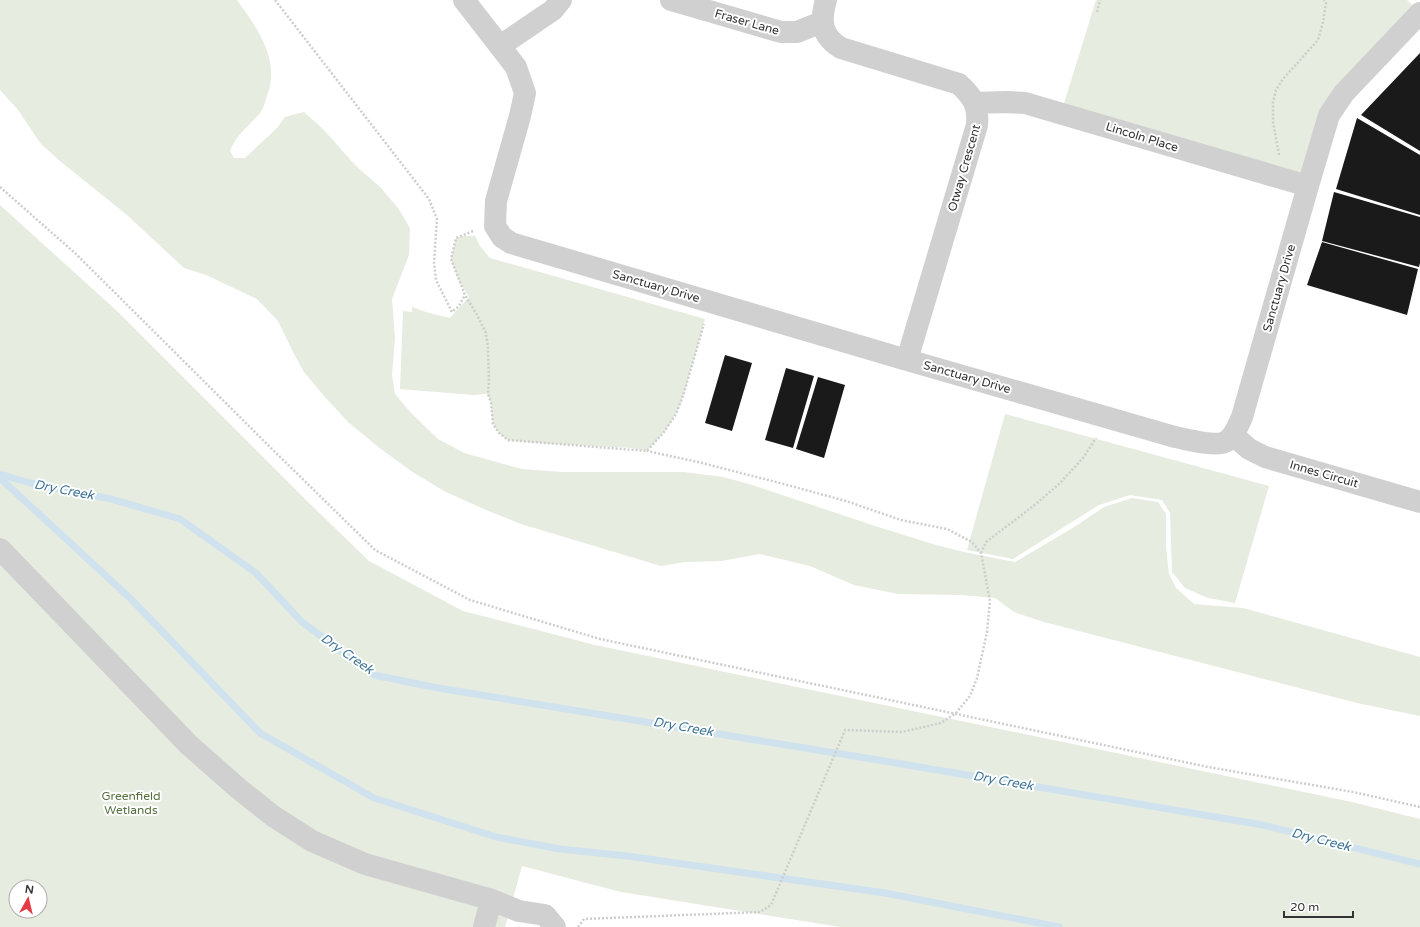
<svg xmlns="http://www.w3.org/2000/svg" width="1420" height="927" viewBox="0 0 1420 927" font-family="'Varela Round',sans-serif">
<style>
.green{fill:#e6ecdf;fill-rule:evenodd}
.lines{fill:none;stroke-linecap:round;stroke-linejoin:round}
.stream{stroke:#cfe2ee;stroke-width:7}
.building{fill:#1a1a1a}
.path{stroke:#cdcdcd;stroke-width:2.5;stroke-dasharray:2 2;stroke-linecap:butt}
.minor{stroke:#d0d0d0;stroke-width:22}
.labels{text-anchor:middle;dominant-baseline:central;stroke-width:4;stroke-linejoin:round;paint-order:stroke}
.street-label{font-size:12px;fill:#333;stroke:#fff}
.park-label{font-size:12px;fill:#56703f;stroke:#fff}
.water-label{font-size:13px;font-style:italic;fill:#3f7597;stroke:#fff}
</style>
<rect width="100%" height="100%" fill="#fff"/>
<path class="green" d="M0 0H237C257 28 281 60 267 96 265 101 264 108 260 113 250 125 235 136 230 151L234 158H245L277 128 285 117 304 112 323 129 355 165 380 187 398 208 410 228 409 255 392 299 395 338 392 375 395 394 411 413 438 439 464 453 522 469 561 472H684L723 477 749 484 875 526 936 545 964 552 1015 562 1076 526 1104 507 1132 498 1158 502 1166 514V547L1169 574 1176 588 1194 604 1243 608 1420 657V716L1357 703 1044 622 1014 612 995 598 961 595 898 594 854 585 810 566 760 554 721 561 685 562 661 566 521 524 486 510 444 491 411 471 377 446 348 422 324 396 304 372 294 354 278 321 257 299 206 275 184 268 127 215 60 161 41 144 18 110 0 90Z
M1096 0H1407L1420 12 1344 93 1308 186 1061 113Z
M0 205 117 311 306 500 369 561 463 611 595 645 1352 802 1420 819V927H840L621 892 522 866 505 927H0ZM16 887H40V911H16Z
M462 236H475L480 246 490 258 705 319C701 337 695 354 690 372 686 386 683 402 675 415 668 429 657 440 647 451L631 448 536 443 508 440 499 433 493 424 491 403 487 394 473 395 400 389 403 311 412 312V307L429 313 450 318 469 297 459 281 451 259 456 238Z
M1005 414 1269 486 1235 603 1208 598 1185 588 1172 572 1170 513 1162 500 1130 495 1099 505 1013 559 967 550Z"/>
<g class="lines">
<path class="stream" d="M0 474 30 483 111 499 180 519 256 573 302 622 374 675 438 688 890 762 1263 825 1420 864
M0 478 131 599 260 733 374 798 496 837 560 849 627 856 885 893 1059 927"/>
</g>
<path class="building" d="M1420 53V151L1361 115Z
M1357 118 1420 155V215L1336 189Z
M1334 192 1420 217V263L1419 267 1322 241Z
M1322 242 1418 269 1407 315 1307 285Z
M725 355 752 363 732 431 705 423Z
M786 368 814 376 793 448 765 440Z
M818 377 845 385 824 458 796 449Z"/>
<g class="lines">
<path class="path" d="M275 0 429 199 437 219 434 263 436 280 452 312 459 306 465 295
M1097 12 1100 0
M1279 155 1273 122V102L1276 90 1283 79 1318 40 1323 22 1326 3 1324 0
M0 187 76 254 271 448 375 550 470 600 600 639 1208 767 1353 792 1420 807
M473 231 456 238 451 259 465 295 476 313 486 333 488 348 489 381 488 394 491 403 493 424 499 433 508 440 647 451 664 432 676 414 683 396 704 324
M981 553 986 542 1036 504 1059 484 1083 458 1096 438
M578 927 584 919 760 912 771 905 845 730 902 732 941 723 956 713 970 696 977 678 987 632 990 601 981 553 972 542 947 529 901 520 846 501 780 483 698 462 647 451"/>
<path class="minor" d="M464 0 516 67 525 93 520 116 496 201 495 226 502 237 511 243 907 360 1175 437C1186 439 1215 447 1225 442 1234 438 1238 425 1242 417L1308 186 1329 115 1344 93 1420 13
M671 0 781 32H797L822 22
M826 0C820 21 821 36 841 48L959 84C973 97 979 106 977 125L907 360
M500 46 553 10 561 0
M975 103 1006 102 1025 103 1308 186
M1233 435 1249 449 1265 457 1420 502
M0 549 189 745 239 789 273 816 312 841 365 864 489 899 519 911 545 915 555 927
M484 927 490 905 489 899"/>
</g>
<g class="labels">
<g class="street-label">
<text transform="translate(747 22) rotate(16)">Fraser Lane</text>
<text transform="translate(1142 137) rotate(17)">Lincoln Place</text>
<text transform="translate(964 168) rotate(-74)">Otway Crescent</text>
<text transform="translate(656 286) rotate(16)">Sanctuary Drive</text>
<text transform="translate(1279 288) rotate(-74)">Sanctuary Drive</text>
<text transform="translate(967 377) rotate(16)">Sanctuary Drive</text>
<text transform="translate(1324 474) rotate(16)">Innes Circuit</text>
</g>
<g class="park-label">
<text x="131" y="796">Greenfield<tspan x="131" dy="14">Wetlands</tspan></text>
</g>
<g class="water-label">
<text transform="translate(64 490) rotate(11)">Dry Creek</text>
<text transform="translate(347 654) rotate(35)">Dry Creek</text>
<text transform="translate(683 727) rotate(10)">Dry Creek</text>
<text transform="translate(1003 781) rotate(10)">Dry Creek</text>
<text transform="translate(1321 840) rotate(14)">Dry Creek</text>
</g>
</g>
<g transform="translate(28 899) rotate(8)"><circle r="19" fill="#ffffff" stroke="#adadad"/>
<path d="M0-3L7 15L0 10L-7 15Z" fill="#e63946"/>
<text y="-6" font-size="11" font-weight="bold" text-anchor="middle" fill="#333333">N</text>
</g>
<path d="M1284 911v6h69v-6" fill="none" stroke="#333333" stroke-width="2"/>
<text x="1290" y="911" font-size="12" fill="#333333" stroke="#ffffff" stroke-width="3" paint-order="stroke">20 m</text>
</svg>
